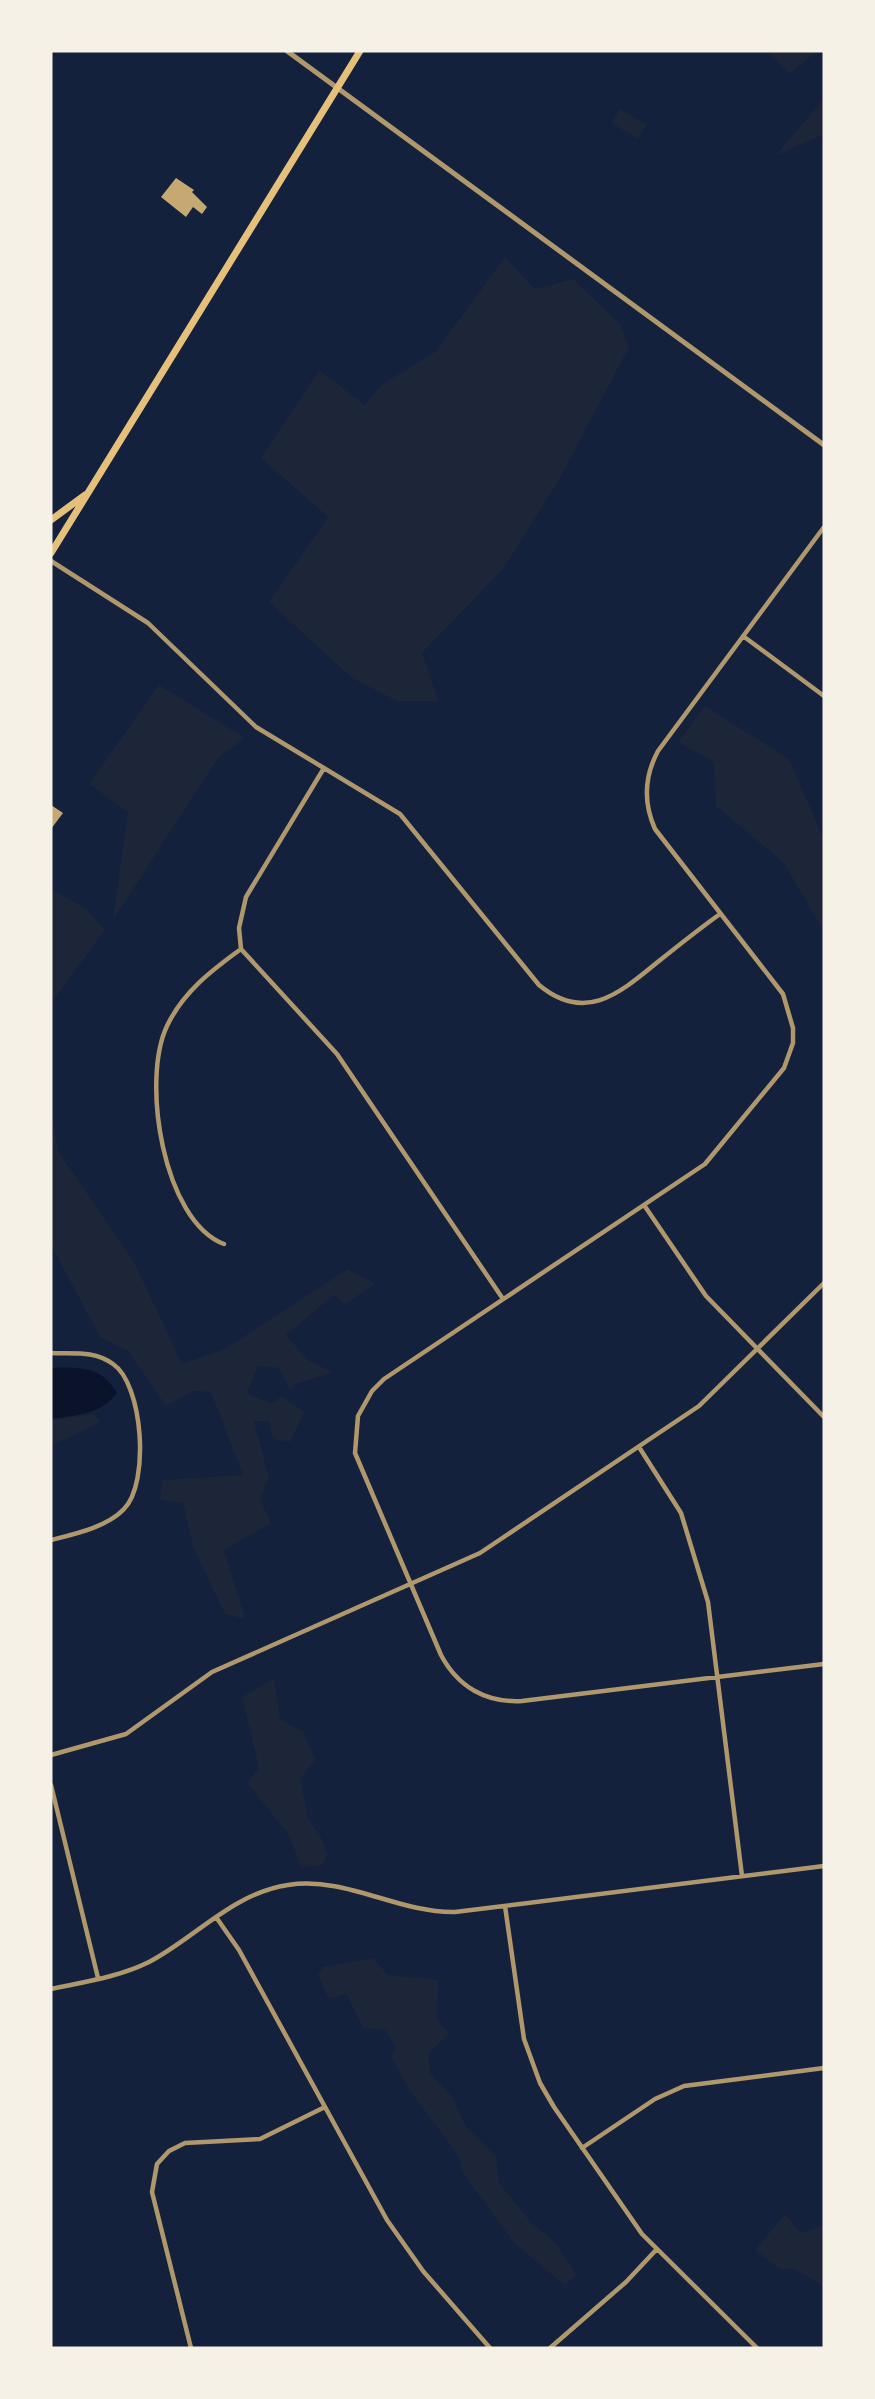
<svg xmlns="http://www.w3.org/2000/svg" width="875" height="2399" viewBox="0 0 875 2399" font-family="'Fira Sans',sans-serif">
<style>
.green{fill:#1d2539}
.water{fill:#0b132b}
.building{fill:#c6a872}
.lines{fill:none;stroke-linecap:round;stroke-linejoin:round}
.minor{stroke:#b1986c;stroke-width:4.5}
.tertiary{stroke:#b1986c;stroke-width:5}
.primary{stroke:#e5c07b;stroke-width:7}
</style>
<rect width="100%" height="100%" fill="#14213d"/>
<path class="green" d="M765 51H817L790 73Z
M824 99V134L775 156Z
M620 109 647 125 638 139 611 123Z
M505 257 535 289 573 279 620 324 629 347 560 478 504 568 422 653 438 701H397L352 678 269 602 328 517 261 458 319 370 365 405 381 385 435 352Z
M159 685 245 738 218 758 113 920 128 812 89 784Z
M705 706 789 759 824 840V932L784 863 716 806 714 762 678 742Z
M51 889 86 909 105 930 51 1003Z
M51 1102 58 1151 134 1262 182 1364 223 1350 348 1269 375 1284 345 1304 334 1295 286 1335 308 1360 332 1372 296 1384 290 1390 279 1368 258 1366 247 1393 271 1404 282 1396 304 1412 290 1442 273 1439 269 1421H254L269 1478 260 1499 271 1523 224 1550 245 1619 225 1614 194 1549 183 1503 160 1499 163 1480 243 1475 211 1392 194 1391 166 1406 128 1351 100 1337 51 1245Z
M94 1414 100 1422 51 1446V1420Z
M274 1679 280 1718 303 1732 316 1760 300 1779 308 1819 320 1835 327 1855 323 1865 301 1867 289 1835 247 1783 259 1768 242 1697Z
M373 1958 388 1975 438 1980 437 2020 449 2034 428 2054 430 2073 453 2098 466 2127 496 2157 499 2183 531 2222 556 2243 576 2275 565 2285 515 2244 463 2173 458 2155 408 2088 391 2056 396 2048 385 2030 363 2028 346 1993 329 1999 318 1974 323 1967Z
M785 2214 801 2233 822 2226 824 2230V2287L793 2268 781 2270 755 2250Z"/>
<path class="water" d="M51 1368C80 1367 101 1366 117 1393 101 1415 76 1415 51 1419Z"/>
<path class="building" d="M176 178 194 190 192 192 207 207 202 214 193 207 186 217 161 197Z
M51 805 63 813 51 829Z"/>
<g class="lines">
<path class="minor" d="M824 527 658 751C644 777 643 802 655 829L783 994 793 1028V1043L784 1068 705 1164 384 1379 372 1391 358 1416 355 1453 441 1655C458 1687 486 1703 522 1701L824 1664
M51 561 148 623 256 727 400 814 539 985C586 1024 621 992 659 961 679 945 699 929 720 914
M743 636 824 696
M324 768 246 897 239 928 241 949 337 1054 503 1299
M644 1205 706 1296 824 1417
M224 1244C163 1221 141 1080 167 1026 183 992 212 970 241 949
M51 1353C73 1354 94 1350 113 1364 143 1384 150 1483 124 1509 107 1527 75 1534 51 1540
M639 1447 681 1513 708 1602 742 1876
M51 1755 126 1734 212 1672 480 1553 699 1406 824 1283
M51 1785 98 1978
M505 1906 524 2039 540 2083 554 2107 642 2234 757 2348
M216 1917 239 1950 387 2220 423 2271 490 2348
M51 1989C83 1982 119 1977 149 1962 195 1938 233 1893 288 1885 347 1876 397 1913 455 1912L824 1866
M582 2148 655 2099 684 2086 824 2068
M191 2348 152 2192 157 2164 169 2151 185 2143 260 2139 325 2107
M550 2348 626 2282 656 2250"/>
<path class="tertiary" d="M287 51 824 445"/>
<path class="primary" d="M51 520 85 495
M51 553 360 51"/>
</g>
<rect width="875" height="2399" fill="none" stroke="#f6f1e7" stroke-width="105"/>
</svg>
